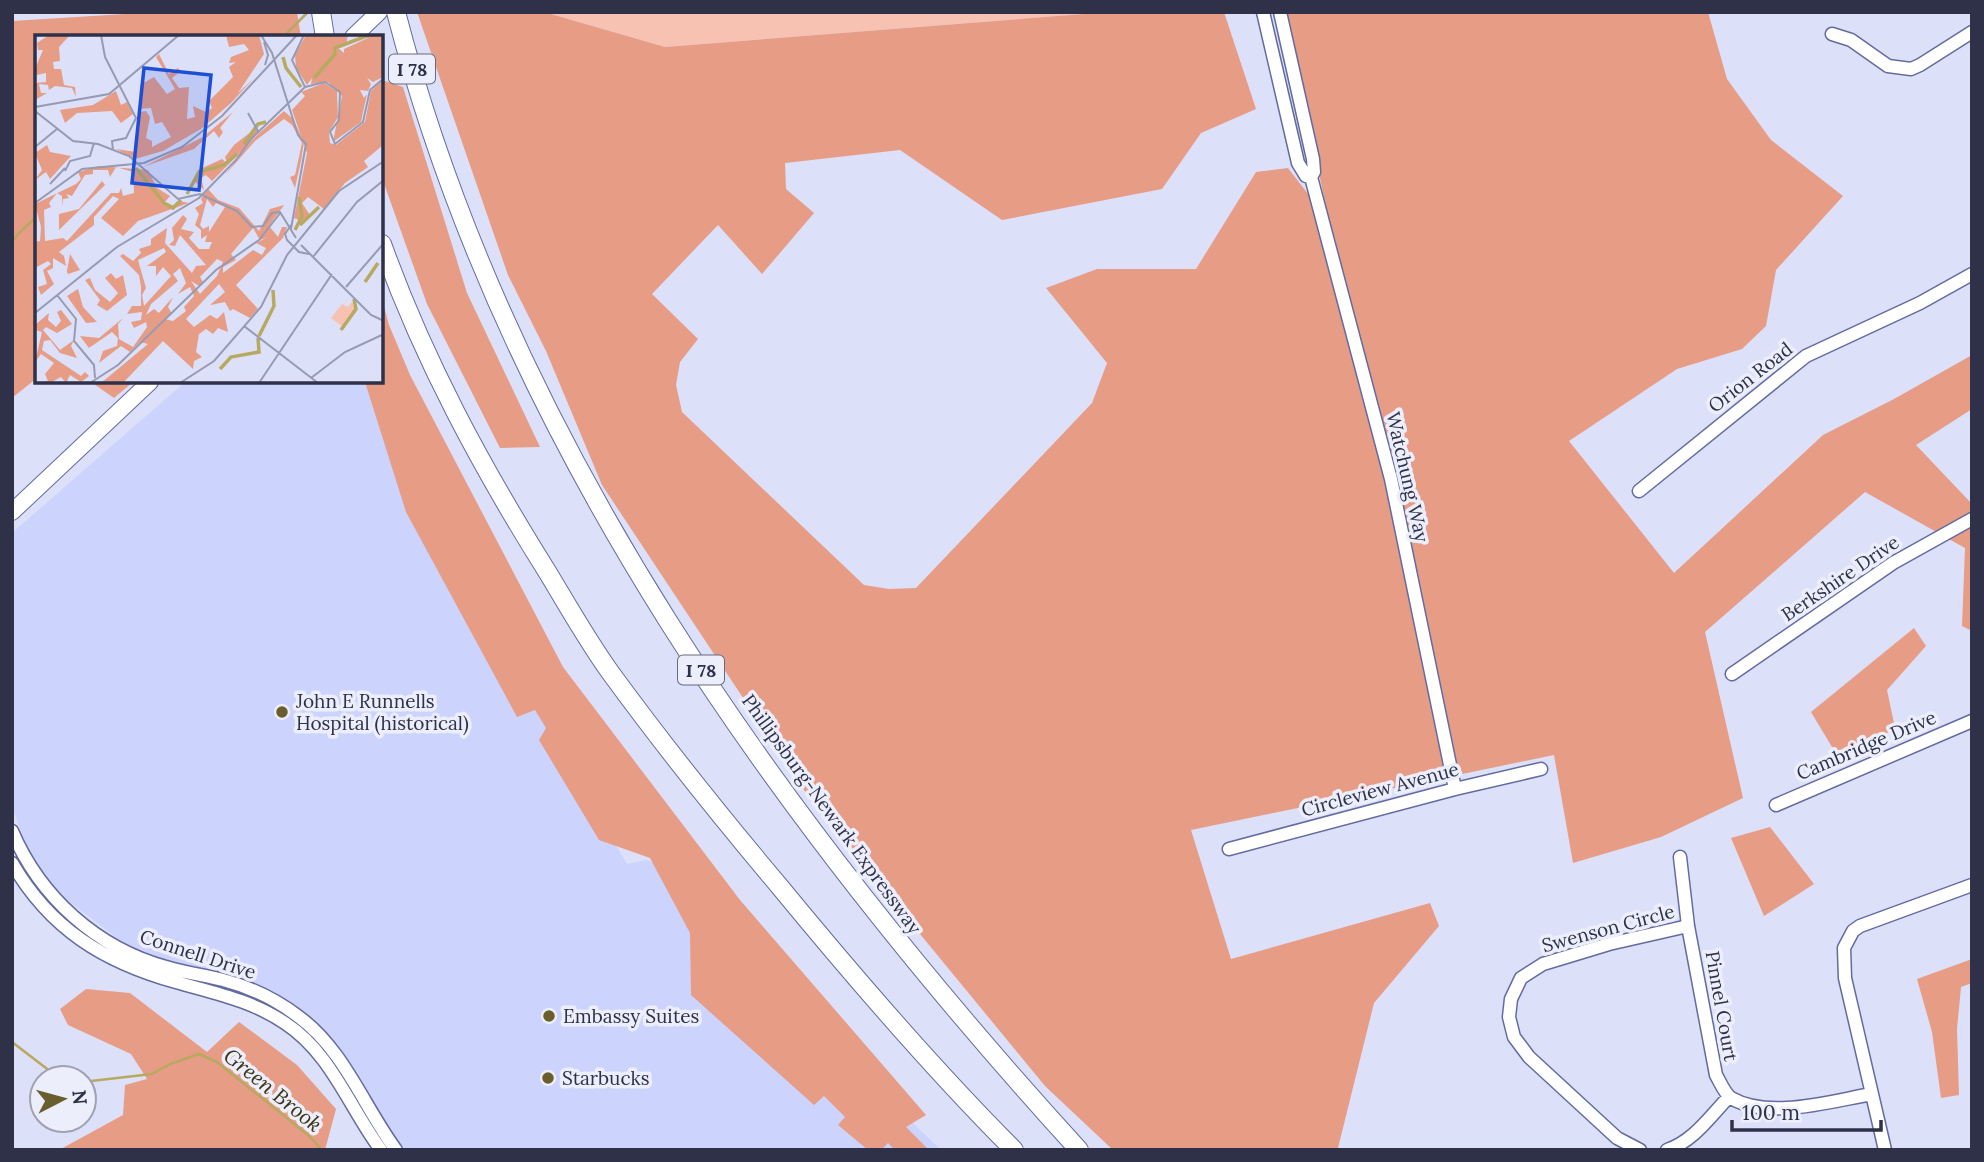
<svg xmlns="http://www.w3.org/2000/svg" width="1984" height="1162" viewBox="0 0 1984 1162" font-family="Lora,serif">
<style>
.built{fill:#ccd3fc}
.green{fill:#f7c2b2}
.forest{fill:#e79c86}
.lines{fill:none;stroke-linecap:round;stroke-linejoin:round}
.stream{stroke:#b8a960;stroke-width:2.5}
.minor-casing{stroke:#646ba1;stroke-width:15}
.major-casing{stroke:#646ba1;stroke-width:18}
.highway-casing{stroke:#646ba1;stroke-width:20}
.minor{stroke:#fff;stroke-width:12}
.major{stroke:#fff;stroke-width:16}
.highway{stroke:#fff;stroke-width:18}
.poi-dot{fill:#6a5f2c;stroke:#eceefb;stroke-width:2.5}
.labels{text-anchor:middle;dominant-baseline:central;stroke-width:7;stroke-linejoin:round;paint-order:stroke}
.shield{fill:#eceefb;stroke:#676a7e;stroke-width:2}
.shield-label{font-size:18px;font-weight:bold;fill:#2e3148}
.street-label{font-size:19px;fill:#2e3148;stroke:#eceefb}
.poi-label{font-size:19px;fill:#2e3148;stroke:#eceefb;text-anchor:start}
.water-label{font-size:21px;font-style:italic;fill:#3c3515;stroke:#eceefb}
.inset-river{fill:none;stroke:#b8a960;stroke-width:3.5}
.inset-road{fill:none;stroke:#969ab2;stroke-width:2}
.view{fill:#1d4ed8;fill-opacity:0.15;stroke:#1d4ed8;stroke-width:3.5}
.inset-edge{fill:none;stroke:#2e3148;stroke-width:3.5}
</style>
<rect width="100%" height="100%" fill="#dce0f9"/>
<path class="built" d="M185 382H375L422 517 627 864 646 860 681 870 851 1064 941 1150H408L396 1140 350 1072 276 993 137 953 71 903 44 877 26 845 12 806V533Z"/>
<path class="green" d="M544 12H1109L665 47Z"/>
<path class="forest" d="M157 12H297L301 37H37V378L12 398V21Z
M417 12H544L665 47 1109 12H1224L1256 109 1201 133 1162 189 1002 220 900 150 785 163 786 189 814 213 762 274 718 225 652 294 698 339 680 362 676 385 682 412 864 585 889 589 916 588 1092 403 1107 363 1046 288 1097 269H1196L1256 172 1288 168 1329 221 1285 12H1708L1727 79 1771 140 1843 196 1776 270 1766 326 1742 349 1677 369 1569 441 1674 573 1823 435 1894 399 1972 355V409L1916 445 1972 504V631L1962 626 1965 548 1865 492 1705 632 1743 798 1661 837 1573 863 1554 755 1191 830 1231 959 1430 903 1439 926 1374 1003 1338 1148 1339 1150H1113L1045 1086 814 805 602 485 546 351 508 275Z
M382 80 403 87 467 293 540 447 500 448 427 304 382 178Z
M382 299 389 325 410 375 563 667 740 900 926 1115 906 1127 929 1150H895L888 1143 881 1150H868L838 1125 845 1117 824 1096 814 1105 691 995 690 933 650 858 599 840 539 740 546 728 535 710 517 717 406 512 365 382H382Z
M91 382H133L114 398Z
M1914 628 1926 646 1887 690 1895 728 1841 762 1811 712Z
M1770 827 1814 884 1764 916 1731 838Z
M1972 959V983L1961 987 1957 1029 1959 1095 1941 1098 1932 1032 1917 979Z
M86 989 130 993 207 1052 239 1022 297 1065 336 1109 325 1150H59L123 1115 125 1085 147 1079 131 1054 68 1025 60 1009Z"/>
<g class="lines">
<path class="stream" d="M283 37 308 12
M12 242 18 234 37 216
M12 1042 55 1075 73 1078
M84 1080 91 1081 152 1074 170 1064 199 1054 217 1062 308 1135 322 1150"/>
<defs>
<path id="minor" d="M1263 12 1298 163 1306 176 1311 177 1314 172 1313 159 1280 12
M1832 34 1851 40 1888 66 1911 69 1920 65 1972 32
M1311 177 1391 479 1455 789
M1639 491 1806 356 1920 303 1972 274
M1732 674 1893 563 1972 519
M1776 805 1972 721
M12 831C40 897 97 948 166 967 185 973 204 975 223 980 250 987 277 1000 299 1017 344 1050 364 1107 396 1150
M1229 849 1455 789 1541 769
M1680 857 1688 926 1716 1075C1720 1082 1725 1094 1731 1098 1769 1120 1831 1101 1872 1094
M12 863C50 929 104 962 176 982 214 993 251 1000 285 1023 331 1053 349 1107 381 1150
M1640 1150 1617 1138 1529 1057 1514 1037 1509 1017 1511 999 1521 978 1543 964 1609 944 1688 926
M1667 1150C1694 1141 1710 1116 1729 1097
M1885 1150 1845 978 1844 948 1853 931 1860 926 1972 885"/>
<path id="major" d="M353 37 379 12
M12 512 150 382"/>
<path id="highway" d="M321 12 325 37
M396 12C508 445 782 824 1079 1150
M382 244C424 361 482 468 548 573 568 606 587 640 610 672 664 746 721 817 780 887 854 977 931 1067 1014 1150"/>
</defs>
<use href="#minor" class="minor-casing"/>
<use href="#major" class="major-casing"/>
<use href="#highway" class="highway-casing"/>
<use href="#minor" class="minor"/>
<use href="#major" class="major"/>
<use href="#highway" class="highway"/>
</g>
<g class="poi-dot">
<circle cx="282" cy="712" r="7"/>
<circle cx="549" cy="1016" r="7"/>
<circle cx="548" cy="1078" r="7"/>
</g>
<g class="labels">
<g class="shield">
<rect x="389" y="54.5" width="46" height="29" rx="5"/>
<rect x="678" y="655.5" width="46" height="29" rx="5"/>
</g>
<g class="shield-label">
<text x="412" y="69">I 78</text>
<text x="701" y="670">I 78</text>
</g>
<g class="street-label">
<text transform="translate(1750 377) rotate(-38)">Orion Road</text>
<text transform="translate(1408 477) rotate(77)">Watchung Way</text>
<text transform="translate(1840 578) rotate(-34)">Berkshire Drive</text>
<text transform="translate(1866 745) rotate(-23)">Cambridge Drive</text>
<text transform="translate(1380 789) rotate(-15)">Circleview Avenue</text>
<text transform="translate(832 814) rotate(54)">Phillipsburg-Newark Expressway</text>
<text transform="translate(1608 928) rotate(-15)">Swenson Circle</text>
<text transform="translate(198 954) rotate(18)">Connell Drive</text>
<text transform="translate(1722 1006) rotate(80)">Pinnel Court</text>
</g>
<g class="poi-label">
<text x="296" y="701">John E Runnells<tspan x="296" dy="22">Hospital (historical)</tspan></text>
<text x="563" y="1016">Embassy Suites</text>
<text x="562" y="1078">Starbucks</text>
</g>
<g class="water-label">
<text transform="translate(273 1090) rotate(39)">Green Brook</text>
</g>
</g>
<g transform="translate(35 35)">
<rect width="348" height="348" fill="#dce0f9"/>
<path d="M317 267 322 272 308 292 296 283 307 269 313 272Z" fill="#f7c2b2"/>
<path d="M14 0H35L24 12 25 26 18 27 19 34H26L29 50 40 52 41 62 37 53 20 51 14 55 13 50 4 49 6 58H12L0 65V48L11 47V38L2 40 0 34 8 15H3L2 8ZM191 0H224L229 19 203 58 218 44 196 68 166 94 128 116 100 124 81 114 101 117 104 77 111 76 115 82 111 103 117 106V112L136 102 127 87 120 89 116 73 104 74 105 50 119 42 132 59 140 54 121 22 124 19 134 39 143 33 146 36 137 43 144 53 154 52 152 84 160 82 158 71 171 77 177 73 174 66 198 42 194 32 201 27 194 28 196 22 214 15 209 9 194 12ZM271 0H313L311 10 299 12 298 21 303 13 309 18V14L333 3 317 0H348V42L338 47 332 43 336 49 333 56 325 55 329 63 332 59 326 87 298 107 307 61 293 47 276 49 277 43 272 50 261 33 260 20ZM348 44V110L329 126 333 132 310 148 289 174 273 162 267 168 275 180 269 187 259 183 272 118 257 75 270 61 266 57 289 48 302 56 303 82 294 97 295 108 301 110 330 87 336 56ZM81 56 86 70 92 67 98 79 86 88 77 76 42 78 30 88 25 75 58 70ZM249 76 258 84 269 107 266 126 260 153 255 142 260 140 267 108 257 90 249 84 220 106 190 140 218 104ZM198 77 185 93 188 97 184 103 179 96 159 114 108 132 168 102ZM221 93 223 97 206 117 177 146 171 140 166 143 169 155 160 147 156 151 163 135 187 124 192 128 190 122 199 110ZM12 110 15 117 36 121 15 144 11 137 0 145 7 135 0 118ZM64 131 113 135 122 153 135 161 130 167 139 171 144 166 154 168 103 186 88 201 66 183 84 164 78 161 59 182V190L24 217 29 221 32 236 35 219 45 235 33 239 32 237 31 231 18 223V233L12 236 19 249 6 260 3 252 12 249 8 235 16 229 13 226 0 233V207L5 206 6 192 0 169 41 149 46 144 43 137ZM81 132 98 137 99 158 88 161 86 153 84 158H76L32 206 28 203 10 206 9 175 16 172 14 168 22 158 27 161V171L28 164 34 163 31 159 37 161 50 140 58 139V135H73L75 142ZM67 146 70 150 24 195V179L44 174ZM173 154 183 165 204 173 224 196 235 174 249 170 234 191 243 202 247 192H252L248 203 201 250 223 274 215 283 198 274 195 276 190 267 175 270 190 257 184 249 151 284 159 292 175 280 182 284 189 277 193 297 183 293 178 299 171 294 164 299 161 317 167 322 159 326 158 334 128 306 88 348H66L113 309 105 307 95 317 86 311 64 328 68 316 82 311 83 303 77 297 54 313 45 301 64 303 88 283 83 289 84 304 98 312 112 292 111 287 99 293 96 287 106 285 107 277 92 279 97 271H106V252L104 240 85 221 88 219 98 226 106 218 104 214 116 210V204L132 193 130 208 157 238 161 231 171 230 145 200 140 211 134 210 139 205 137 193 148 180 152 184 146 194 159 197 154 203 164 214H174L177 207H170L172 200 166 204V195L160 190 164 179 160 173 168 168 166 164ZM172 164 178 172 181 168 190 172 174 197V191L168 194 165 190ZM218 193 225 205 231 203 221 208 231 213 227 220 218 215 188 238V232L201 225 196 219ZM129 213 131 217 112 231H121V241L128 232 136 241 109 271 107 260 111 253 103 225ZM182 224 188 227 182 241 165 259 156 246 164 251 168 247 165 242ZM145 233 151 248 143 259 155 252 159 261 149 272 151 276 138 286 130 284 137 279 133 272 138 262 124 278 119 274 111 280 116 269 143 246 138 239ZM76 238 81 244 88 240 92 260 72 276 62 270 65 265 50 245 55 243 60 255 75 267 83 258 70 243ZM43 254 48 272 62 287 51 288 32 261ZM26 275 37 289 22 298 11 292 8 295 25 315 39 305 36 311 42 323 25 318 15 305 9 306 7 315 46 341 50 337 54 341 46 347 35 340 31 348 26 342 15 348H4L13 346 10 339 19 328 6 319 0 327 7 297 0 295V290L14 278 13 285 21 292 26 286 22 277Z" fill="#e79c86" fill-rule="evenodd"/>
<path class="inset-river" d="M248 22 251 33 266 52M279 43 300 19V13L334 0M209 109 223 89 231 87M101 133 129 168 138 173 146 165M152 159 164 137 189 130 202 119M265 190 284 172M260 195 267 181 264 162M330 247 343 228M306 295 321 274 319 264M224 301 239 271 238 255M185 334 196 322 224 317 223 303"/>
<path class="inset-road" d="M66 0 70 22 101 83 91 103 77 106 78 115M226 0 237 18 263 100 271 109 256 194M229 7 233 20 230 30M270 52 290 47 305 57 304 85 295 97 300 109 328 87 335 55 349 43M0 72 74 59 144 0M0 76 38 106 63 109 94 121 143 164 165 159 202 176 217 192 228 191 237 178 245 177 261 203M213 78 224 98M0 112 22 94M30 136 35 126 55 121 59 108M15 149 30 133M0 168 47 134 109 128 147 112 187 81 262 0M256 190 250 199 252 205 264 217 274 219M266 210 336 280 349 286M278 222 322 167 349 145M311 252 349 208M22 260 41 284 39 306 59 330 60 343M0 278 82 212 164 163 201 125 217 103 270 52 257 25 269 0M209 291 283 348M276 343 310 317 349 299M55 348 83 330 181 235 224 205 246 177M145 348 179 326 226 272 252 220 304 156 349 126M224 348 297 239"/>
<path class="view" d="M109 33 176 40 164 155 97 148Z"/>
<rect width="348" height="348" class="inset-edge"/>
</g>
<rect width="1984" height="1162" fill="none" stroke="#2e3148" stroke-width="28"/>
<g transform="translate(63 1099) rotate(84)"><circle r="33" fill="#eceefb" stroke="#a0a2b3" stroke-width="2"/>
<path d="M0-5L12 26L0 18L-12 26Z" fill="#6a5f2c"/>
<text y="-10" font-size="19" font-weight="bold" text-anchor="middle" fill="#2e3148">N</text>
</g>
<path d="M1732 1120v10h149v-10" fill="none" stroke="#2e3148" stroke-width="3.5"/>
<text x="1742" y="1120" font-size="21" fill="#2e3148" stroke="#eceefb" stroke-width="5" paint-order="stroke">100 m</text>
</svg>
